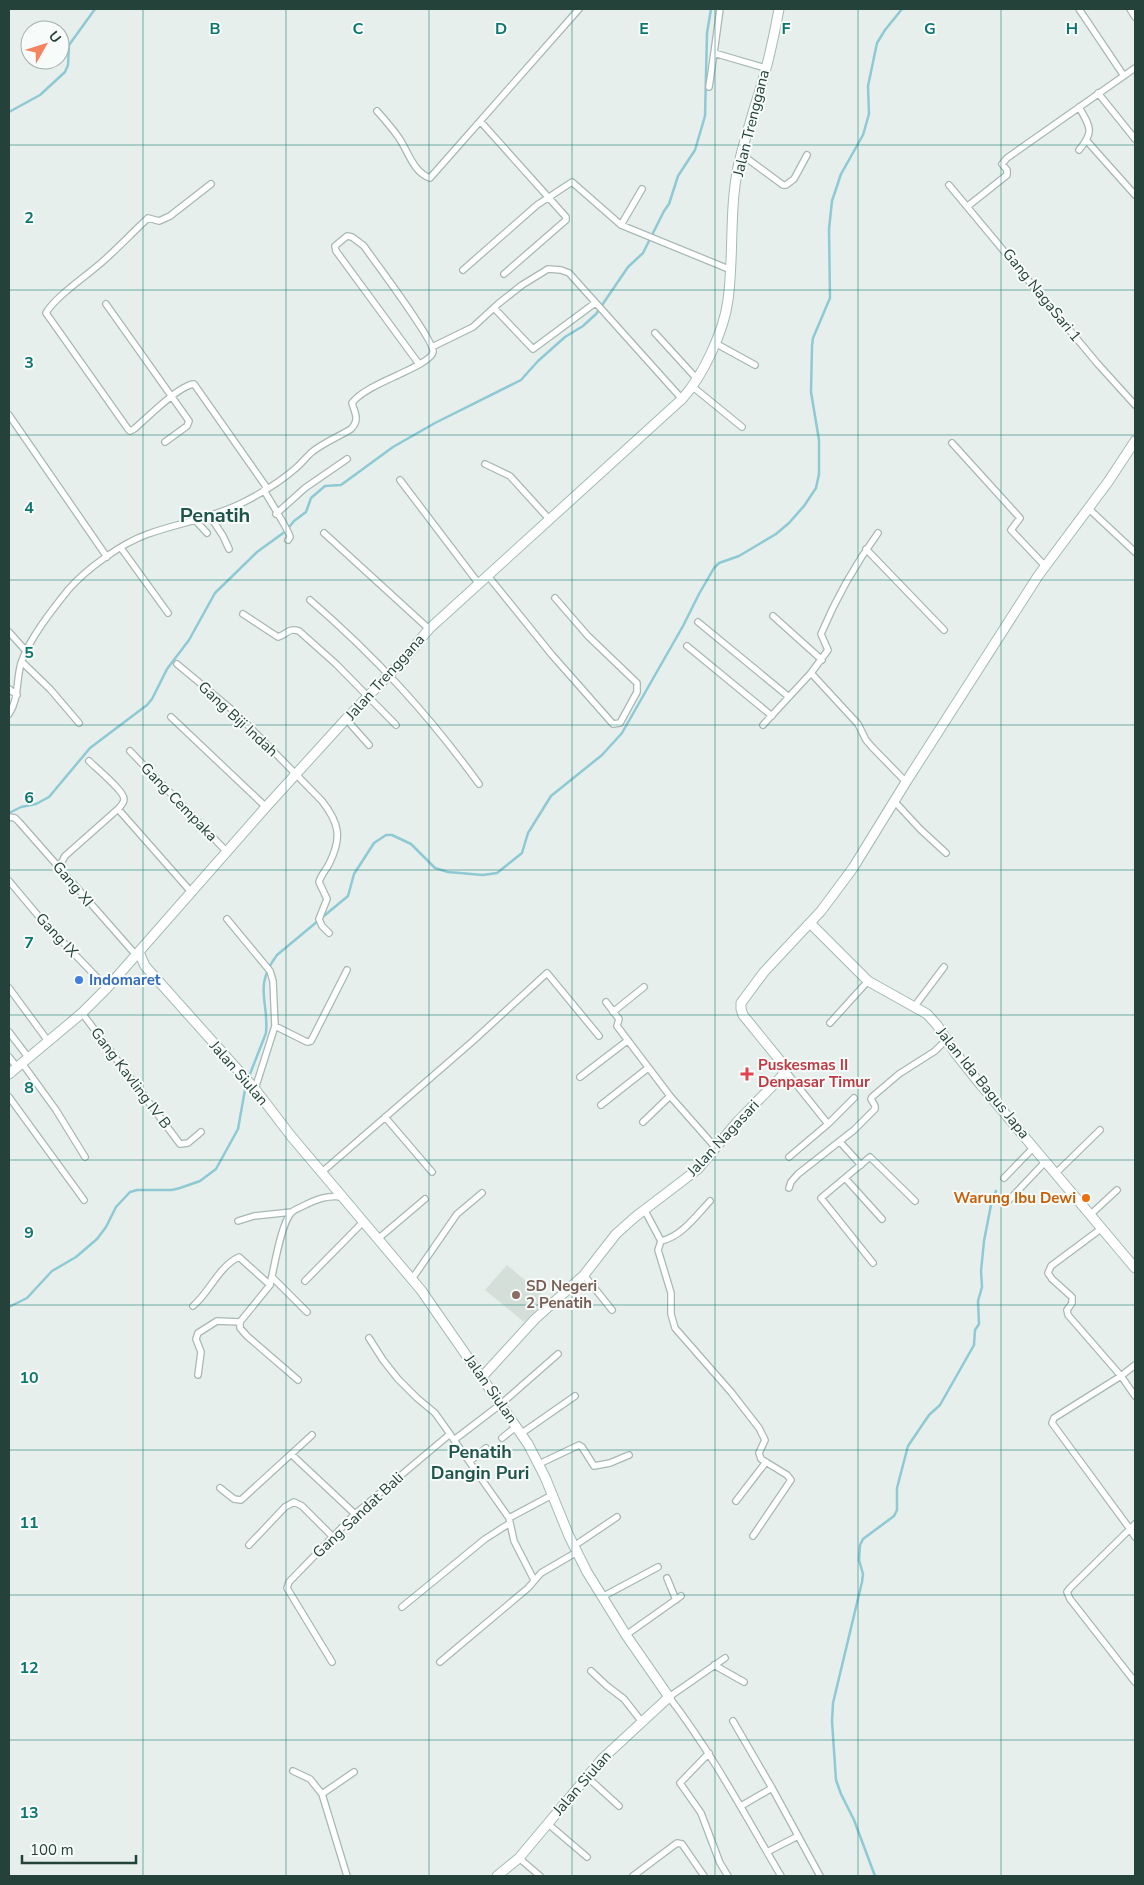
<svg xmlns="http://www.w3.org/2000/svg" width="1144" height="1885" viewBox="0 0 1144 1885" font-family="'Nunito Sans',sans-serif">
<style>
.built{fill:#d4dfda}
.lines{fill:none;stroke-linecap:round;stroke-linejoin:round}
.stream{stroke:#8ec9d4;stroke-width:2.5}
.street-casing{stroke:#a8b8b2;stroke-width:8}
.secondary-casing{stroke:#a4bbb3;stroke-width:11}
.street{stroke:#fff;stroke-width:5.5}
.secondary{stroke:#fff;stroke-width:9}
.grid{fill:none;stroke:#0f766e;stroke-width:1;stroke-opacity:0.55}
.shop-dot{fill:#3f7fe0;stroke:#f7fbf9;stroke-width:2}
.health-dot{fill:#e0444e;stroke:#f7fbf9;stroke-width:2}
.food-dot{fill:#e8710a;stroke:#f7fbf9;stroke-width:2}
.education-dot{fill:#8d6e63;stroke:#f7fbf9;stroke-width:2}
.labels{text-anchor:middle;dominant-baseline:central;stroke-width:4;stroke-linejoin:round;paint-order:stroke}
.street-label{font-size:15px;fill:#24423a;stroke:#f7fbf9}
.shop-label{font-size:15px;font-weight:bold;fill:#366cbe;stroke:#f7fbf9;text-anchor:start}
.health-label{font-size:15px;font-weight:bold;fill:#be3a42;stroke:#f7fbf9;text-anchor:start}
.food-label{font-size:15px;font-weight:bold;fill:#c56008;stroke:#f7fbf9;text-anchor:end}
.education-label{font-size:15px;font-weight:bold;fill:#785e54;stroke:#f7fbf9;text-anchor:start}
.quarter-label{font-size:18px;font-weight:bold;fill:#1f5548;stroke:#f7fbf9}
.district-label{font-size:20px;font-weight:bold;fill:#1f5548;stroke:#f7fbf9}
.grid-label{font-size:16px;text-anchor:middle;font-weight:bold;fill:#0f766e;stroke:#f7fbf9;stroke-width:4;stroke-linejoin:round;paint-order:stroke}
</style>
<rect width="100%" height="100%" fill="#e6efeb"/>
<path class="built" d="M507 1265 547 1299 524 1322 485 1290Z"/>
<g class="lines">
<path class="stream" d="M9 112 40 95 65 72 68 65 69 45 95 9
M9 813 21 807 36 804 49 797 90 748 147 705 152 699 167 669 189 640 215 593 257 552 286 531 294 521 306 512 311 498 325 486 341 485 393 447 435 423 521 380 538 361 565 337 583 326 596 314 628 267 643 253 664 211 669 204 678 176 695 150 705 116 707 33 711 9
M248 1079 266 1033C269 1000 253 987 277 955L348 896 354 874 374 843 386 835H392L411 844 435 868 448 872 483 875 497 873 522 853 528 833 551 796 602 755 622 733 683 626 699 594 714 568 719 563 739 556 776 534 789 523 804 506 816 488 819 474V440L811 392 812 346 813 338 830 298 829 229 832 201 841 174 863 135 869 114 868 86 877 43 885 30 902 9
M9 1307 27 1298 52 1271 76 1257 97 1239 106 1227 116 1207 130 1192 137 1190H172L180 1188 200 1181 216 1169 238 1129 246 1084
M875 1876 854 1820 841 1794 836 1780 832 1721 833 1703 862 1582 863 1574 859 1560 860 1545 863 1539 894 1516 897 1510V1488L908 1446 929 1415 940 1405 974 1345 975 1330 979 1324 978 1301 982 1287 981 1271 984 1241 991 1205 996 1191"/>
<defs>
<path id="street" d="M1079 9 1124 76
M1130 9 1135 17
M714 53 720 9
M709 87 714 53 765 68
M1098 93 1135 139
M377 111C385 120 393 129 399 138 408 151 413 172 430 178L579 9
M480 121 566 217V220L504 274
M1086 140 1135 195
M1079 150C1095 131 1090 127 1079 107
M741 154 783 185H786L794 179 807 155
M211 184 170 216 159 221 148 218 146 220C131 234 117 249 101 263 86 276 55 297 46 313L128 429 130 431 134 429C146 419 179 385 194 384L267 488
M949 185 1097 363 1135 405
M968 206 1007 175V170L1002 164 1007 158 1135 68
M621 225 642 189
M463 270 537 205 572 182 621 225 731 270
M106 304 189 421 187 426 165 442
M494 308 533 349 595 303
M655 333 697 379
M715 343 755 365
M432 347 473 327 498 304 522 285 548 269 561 270 569 273 682 399
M693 387 742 427
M9 415 107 557
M952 443 1020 518 1011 530 1045 566
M485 464 510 476 549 519
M400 480 479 584
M264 490C268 498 290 532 290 537L288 540
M1088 508 1135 552
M276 514 305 488 347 459
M210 516 223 536 229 549
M195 520 207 533
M324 533 429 629
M878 533C854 566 837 596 821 634L828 650 811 673 858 724 866 740 872 747 906 782
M121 548 168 613
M866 549 944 630
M488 576 552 655 613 724 620 723 637 692V683L588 636 555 598
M310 600C376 657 428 714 479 784
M243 614 278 637C286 635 289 627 299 631L336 664 396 725
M773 616 822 660
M698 622 789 697
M9 632 26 651
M687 646 772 716
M22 662 50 689 79 723
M177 664 237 714 322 801C340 824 342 838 329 864 326 870 321 875 319 882L327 899 319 919 322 926 329 933
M9 689 17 695
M9 714C19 699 16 681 21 663 29 639 52 610 68 590 86 569 122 543 148 534 179 523 212 518 242 503 260 494 280 482 296 468 302 463 306 457 312 452 323 443 338 437 351 429 360 419 355 414 352 403 361 391 385 381 398 375 406 371 432 360 433 352 435 341 374 261 364 246L352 237 347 236 335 246 336 251 419 364
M171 717 266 807
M346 719 369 745
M763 725 811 673
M130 751 227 852
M895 802 920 829 946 853
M118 809 192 893
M9 817 15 818 19 822 136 955
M59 867 65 856 118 809C121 806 124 803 124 799 124 791 96 768 89 761
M9 881 41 919 107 988
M227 919 270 971 273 981 275 1026
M9 988 48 1041
M606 1002 619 1019 617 1026 670 1096 715 1147
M914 1007 944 967
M613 1012 644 987
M82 1013 180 1144 188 1143 201 1132
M830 1023 868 981
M9 1032 28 1057
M9 1057 17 1067
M22 1063 56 1110 85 1157
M784 1069 828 1124 854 1098
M580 1077 627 1041
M255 1089 275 1026 307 1042 311 1041 347 970
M9 1097 84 1200
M601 1105 648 1068
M385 1117 432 1172
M643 1122 670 1096
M840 1142 861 1165
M789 1157 828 1124
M322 1172 473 1041 547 973 599 1036
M1056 1173 1100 1130
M845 1178 882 1219
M1004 1178 1034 1147
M789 1188 791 1182 798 1174 854 1130 875 1109V1106L871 1099 872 1097 899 1074 935 1051 946 1040
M1009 1200 1046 1161
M644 1209 661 1241C681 1237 697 1215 710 1201
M1090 1215 1117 1190
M238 1221 254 1216 292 1212
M1102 1228 1051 1266 1048 1273 1052 1279 1072 1297V1303L1067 1310 1068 1315 1121 1376 1135 1396
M379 1238 425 1199
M661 1241 658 1250 671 1293V1314L675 1328 731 1392 759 1428 765 1440 759 1453 761 1459 787 1475 791 1480 753 1536
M873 1263 821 1198 870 1157 915 1201
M584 1275 612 1310
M272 1277 307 1312
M412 1279 457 1214 482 1193
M305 1281 364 1221
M193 1306C210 1292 218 1267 239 1257L270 1285C274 1269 281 1222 292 1212 295 1209 300 1208 303 1206 317 1199 327 1195 343 1197
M240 1322V1328L247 1336 298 1380
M369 1338 383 1360 398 1379 417 1398 435 1413 450 1434
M1135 1365 1121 1376 1054 1418 1052 1423 1130 1529 1070 1588 1067 1592 1070 1599 1135 1682
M198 1375 201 1352 196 1339 198 1333 217 1321 240 1322 270 1285
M522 1433 575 1396
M502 1438 517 1426
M454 1440 509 1518 514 1541 534 1580
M291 1454 355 1514
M470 1461 486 1448
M539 1464 579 1445 582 1447 594 1466 610 1463 629 1455
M220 1488 234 1499 241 1500 312 1435
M736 1501 766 1462
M509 1518 552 1495
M1135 1524 1130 1529 1135 1537
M249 1545 285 1507 294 1502 302 1506 332 1536
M574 1546 617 1517
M667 1578 676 1600
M602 1597 658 1567
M402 1607 485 1539 510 1523
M626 1635 681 1596
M725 1658 669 1697C712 1753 745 1815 781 1876
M332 1662 287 1588 289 1582 355 1514 450 1434 454 1440 501 1404 558 1354
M440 1662 528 1588 541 1573 577 1552
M714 1665 744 1682
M591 1671 607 1686 624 1699 642 1722
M733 1721 772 1788 820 1876
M709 1753 680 1783 701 1813 720 1863 728 1876
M293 1771 310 1779 322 1794
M586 1776 619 1806
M741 1806 772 1788
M547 1823 587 1857
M767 1852 798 1836
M519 1858 540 1876
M347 1876 322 1794 354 1772
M633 1876 677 1843 682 1844 704 1876"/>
<path id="secondary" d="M810 923 868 981 927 1014 937 1025 956 1054 980 1084 1135 1268
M139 952 145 966 255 1089 291 1136 421 1290 528 1444 545 1477 569 1536 587 1572 626 1635 669 1697 602 1759 519 1858 497 1876
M9 1074 82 1013 107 988 266 807 346 719 404 659 429 629 682 399C703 376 724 331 728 300 734 256 729 211 738 167 744 141 752 116 760 90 768 64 774 36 779 9
M482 1377 535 1319 584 1275 616 1234 635 1217 698 1169 737 1122 782 1076 784 1069 782 1063 743 1015 741 1009V1003L764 972 821 911 853 868 906 782 1038 576 1108 482 1135 441"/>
</defs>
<use href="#street" class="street-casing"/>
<use href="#secondary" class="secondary-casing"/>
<use href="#street" class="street"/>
<use href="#secondary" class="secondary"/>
</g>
<path class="grid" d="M143 9V1876M286 9V1876M429 9V1876M572 9V1876M715 9V1876M858 9V1876M1001 9V1876M9 145H1135M9 290H1135M9 435H1135M9 580H1135M9 725H1135M9 870H1135M9 1015H1135M9 1160H1135M9 1305H1135M9 1450H1135M9 1595H1135M9 1740H1135"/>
<circle class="shop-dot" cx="79" cy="980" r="5"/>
<path class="health-dot" d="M744.5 1066.5h5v5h5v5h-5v5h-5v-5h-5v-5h5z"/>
<circle class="food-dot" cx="1086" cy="1198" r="5"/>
<circle class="education-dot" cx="516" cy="1295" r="5"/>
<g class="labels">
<g class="street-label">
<text transform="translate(751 123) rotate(-76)">Jalan Trenggana</text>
<text transform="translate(1042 295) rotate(51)">Gang NagaSari 1</text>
<text transform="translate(385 677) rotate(-48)">Jalan Trenggana</text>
<text transform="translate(238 719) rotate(43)">Gang Biji Indah</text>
<text transform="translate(179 802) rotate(46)">Gang Cempaka</text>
<text transform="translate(73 884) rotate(50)">Gang XI</text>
<text transform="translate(57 935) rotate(47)">Gang IX</text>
<text transform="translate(239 1073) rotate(49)">Jalan Siulan</text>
<text transform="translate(131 1078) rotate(53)">Gang Kavling IV B</text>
<text transform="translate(983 1083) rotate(51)">Jalan Ida Bagus Japa</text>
<text transform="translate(723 1138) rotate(-47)">Jalan Nagasari</text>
<text transform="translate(491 1389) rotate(55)">Jalan Siulan</text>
<text transform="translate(358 1515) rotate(-43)">Gang Sandat Bali</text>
<text transform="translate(582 1783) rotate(-49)">Jalan Siulan</text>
</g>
<g class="shop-label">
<text x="89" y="980">Indomaret</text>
</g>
<g class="health-label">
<text x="758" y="1065">Puskesmas II<tspan x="758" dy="17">Denpasar Timur</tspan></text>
</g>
<g class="food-label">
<text x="1076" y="1198">Warung Ibu Dewi</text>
</g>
<g class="education-label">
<text x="526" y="1286">SD Negeri<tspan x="526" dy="17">2 Penatih</tspan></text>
</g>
<g class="quarter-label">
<text x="480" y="1452">Penatih<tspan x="480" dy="21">Dangin Puri</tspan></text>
</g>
<g class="district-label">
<text x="215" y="515">Penatih</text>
</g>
</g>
<g class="grid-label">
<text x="215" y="34">B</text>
<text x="358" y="34">C</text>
<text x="501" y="34">D</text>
<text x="644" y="34">E</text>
<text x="786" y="34">F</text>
<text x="930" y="34">G</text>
<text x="1072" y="34">H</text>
<text x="29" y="223">2</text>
<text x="29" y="368">3</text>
<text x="29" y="513">4</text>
<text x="29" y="658">5</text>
<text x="29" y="803">6</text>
<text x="29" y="948">7</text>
<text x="29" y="1093">8</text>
<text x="29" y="1238">9</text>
<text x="29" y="1383">10</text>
<text x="29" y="1528">11</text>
<text x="29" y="1673">12</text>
<text x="29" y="1818">13</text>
</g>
<rect width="1144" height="1885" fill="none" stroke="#24423a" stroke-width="20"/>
<g transform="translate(45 45) rotate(51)"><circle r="24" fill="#f7fbf9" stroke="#a3b1ad"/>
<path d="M0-4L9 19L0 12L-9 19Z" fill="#f4845f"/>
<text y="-8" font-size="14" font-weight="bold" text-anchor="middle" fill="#24423a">U</text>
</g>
<path d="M22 1855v8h114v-8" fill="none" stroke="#24423a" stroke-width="2.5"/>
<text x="30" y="1855" font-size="15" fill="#24423a" stroke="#f7fbf9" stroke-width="4" paint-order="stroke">100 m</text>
</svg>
